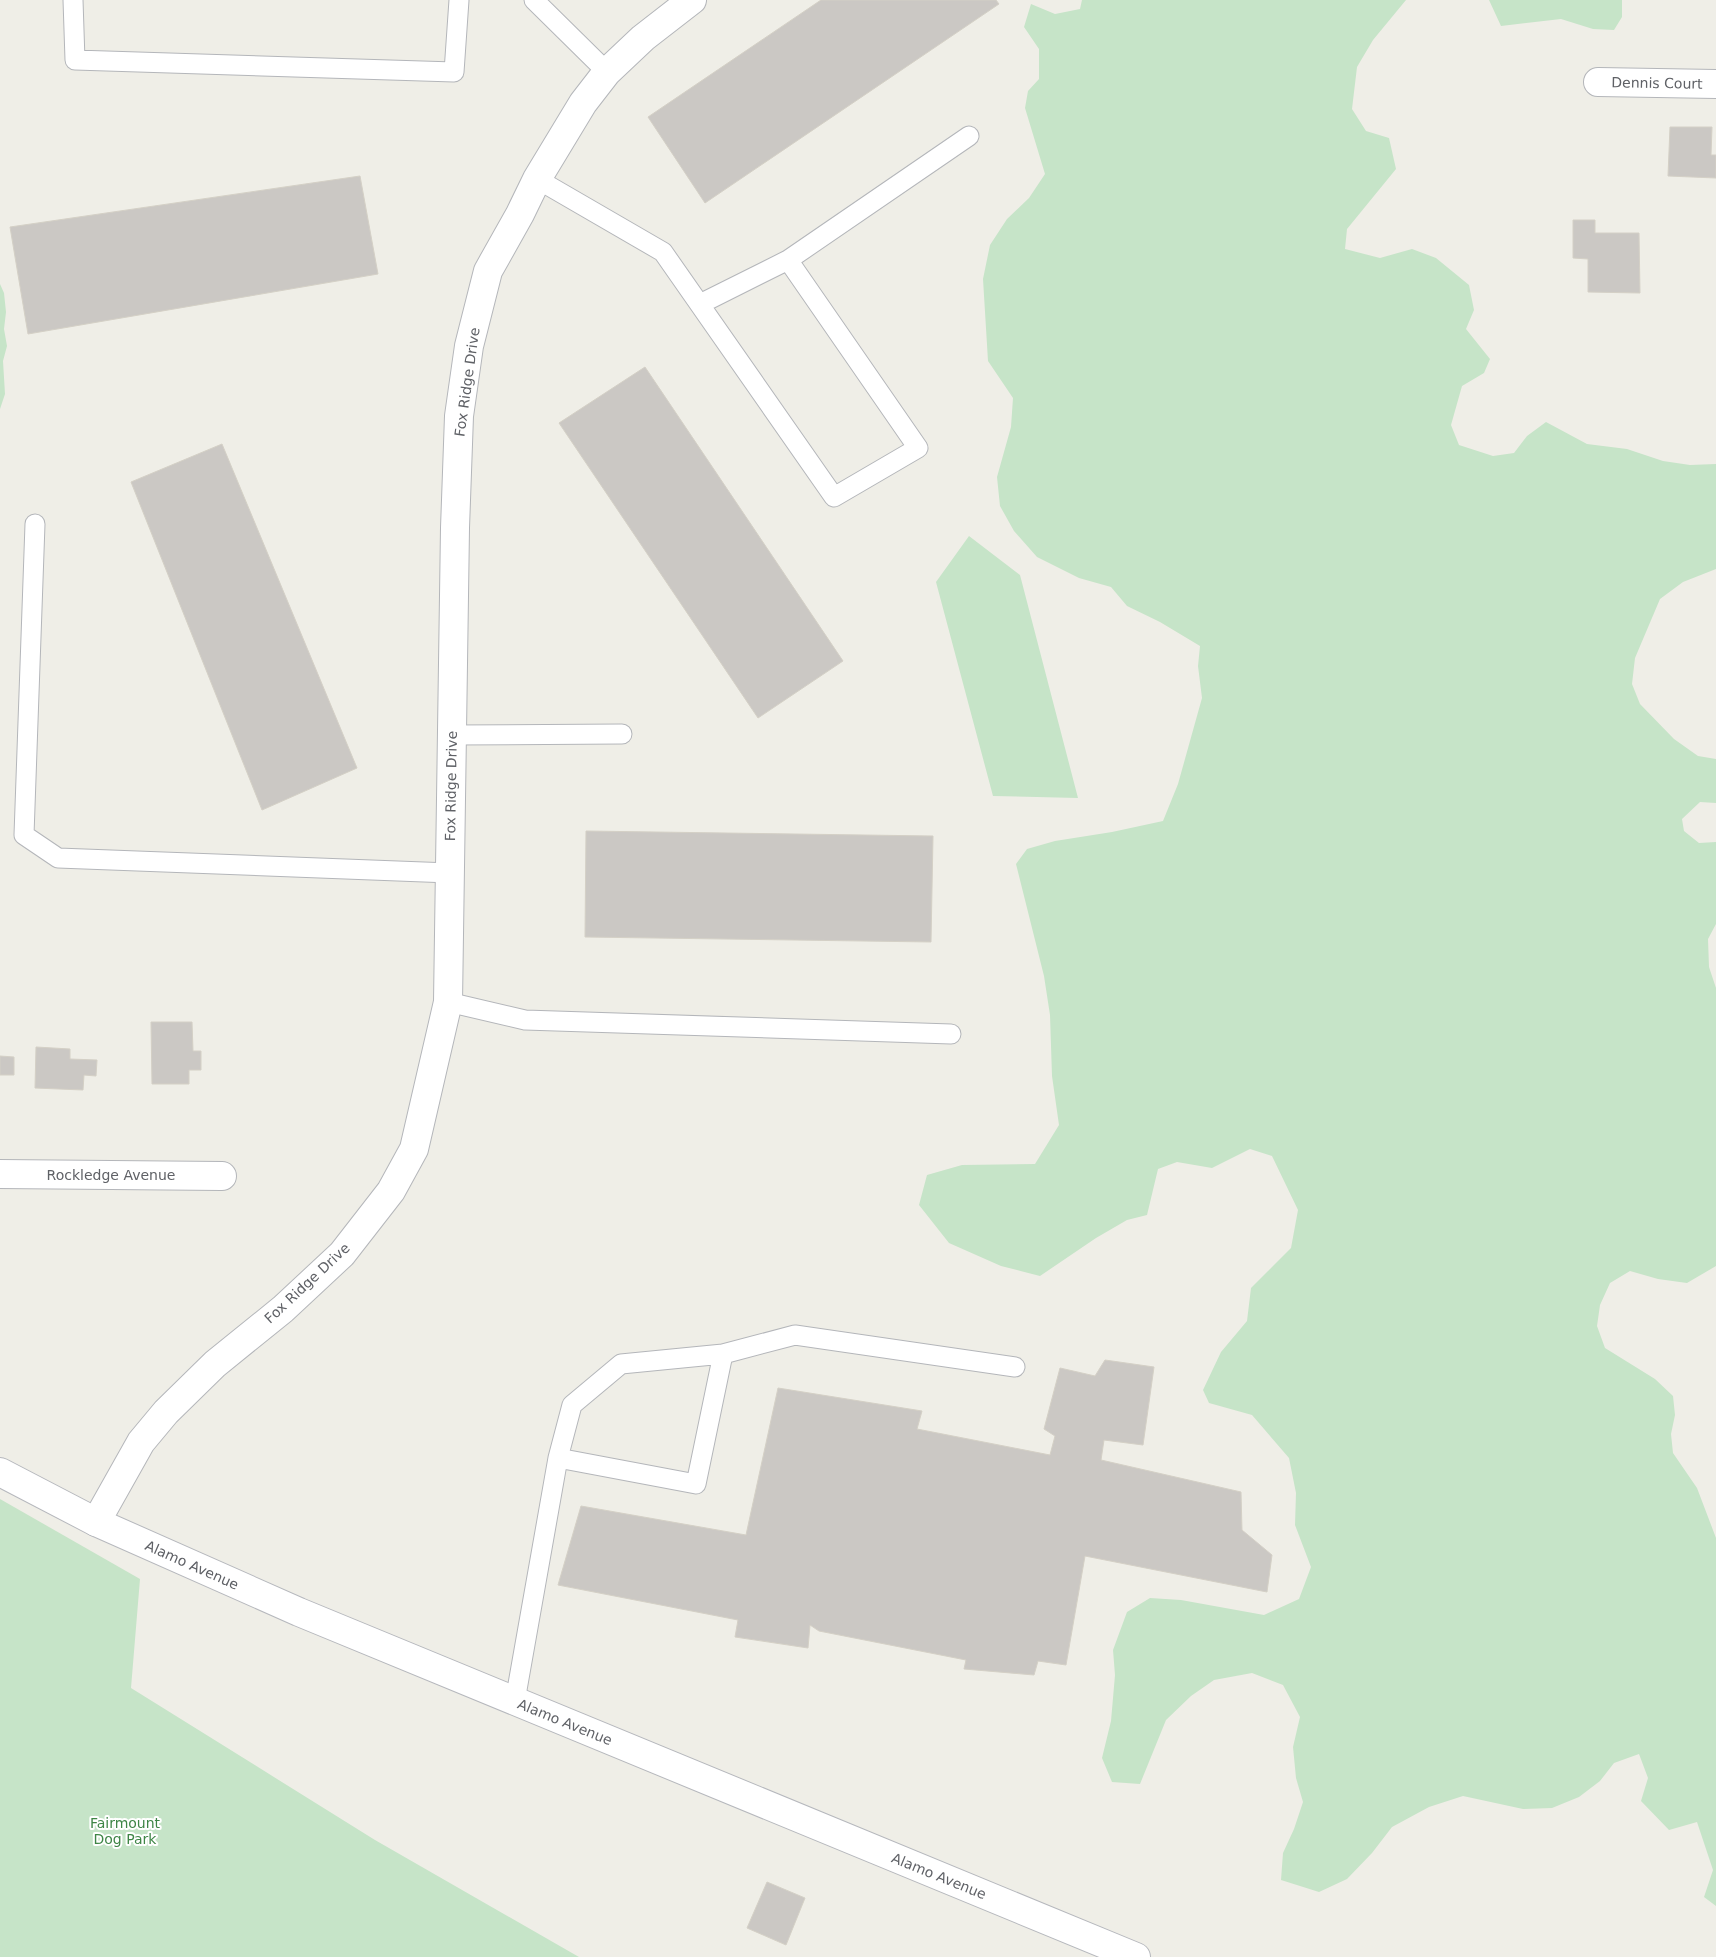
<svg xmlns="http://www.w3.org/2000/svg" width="1716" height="1957" viewBox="0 0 1716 1957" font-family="'DejaVu Sans',sans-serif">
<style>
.green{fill:#c6e4c8}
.building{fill:#cbc8c4;stroke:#d4d0c6}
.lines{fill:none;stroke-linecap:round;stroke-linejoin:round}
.lane-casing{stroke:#b4b6ba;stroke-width:21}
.street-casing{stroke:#b4b6ba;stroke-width:30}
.secondary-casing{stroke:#b6b8bd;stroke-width:30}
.lane{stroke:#fff;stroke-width:19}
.street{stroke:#fff;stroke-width:28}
.secondary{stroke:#fff;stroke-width:28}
.labels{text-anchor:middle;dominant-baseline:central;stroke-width:4;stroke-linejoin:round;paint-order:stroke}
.street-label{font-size:14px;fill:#5f6166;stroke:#fff}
.park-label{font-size:14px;fill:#3e8546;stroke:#fff}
</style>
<rect width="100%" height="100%" fill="#efeee7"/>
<path class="green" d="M1082 0H1406L1373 40 1357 67 1352 109 1366 131 1389 138 1396 169 1347 229 1345 249 1380 258 1412 249 1436 258 1469 285 1474 310 1466 329 1490 359 1484 373 1462 386 1451 425 1459 445 1493 456 1514 453 1527 436 1546 422 1587 444 1627 449 1663 461 1690 465 1716 464V569L1683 582 1660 599 1635 658 1632 684 1640 704 1674 739 1698 756 1716 759V803L1700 802 1682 819 1684 831 1699 843 1716 842V924L1708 939 1709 967 1716 988V1266L1687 1283 1658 1279 1630 1271 1610 1283 1600 1305 1597 1326 1605 1348 1655 1379 1673 1396 1675 1415 1671 1434 1673 1453 1697 1488 1716 1538V1906L1704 1897 1713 1870 1697 1822 1669 1830 1641 1801 1648 1778 1639 1754 1614 1763 1600 1781 1579 1797 1552 1808 1523 1809 1463 1796 1429 1807 1392 1827 1372 1853 1347 1879 1319 1892 1281 1880 1283 1853 1294 1829 1303 1802 1296 1778 1293 1747 1300 1717 1283 1685 1252 1673 1214 1680 1191 1696 1166 1720 1140 1784 1112 1782 1102 1758 1111 1721 1115 1675 1113 1650 1127 1612 1150 1598 1181 1600 1264 1615 1299 1599 1311 1567 1295 1525 1296 1493 1289 1458 1252 1415 1209 1403 1203 1390 1221 1352 1247 1321 1251 1288 1291 1248 1298 1210 1272 1156 1250 1149 1212 1168 1177 1162 1158 1169 1147 1215 1127 1220 1096 1238 1040 1276 1001 1266 949 1243 919 1205 927 1175 962 1165 1035 1164 1059 1125 1052 1076 1050 1015 1044 976 1016 864 1027 849 1055 841 1112 832 1163 821 1178 784 1202 698 1198 666 1200 646 1160 622 1127 606 1111 587 1079 578 1037 557 1014 531 1000 506 997 477 1011 427 1013 398 988 361 983 279 990 245 1007 219 1029 198 1045 174 1025 108 1028 91 1039 79V49L1024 27 1031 4 1055 14 1080 9Z
M1489 0H1622V17L1614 30 1593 29 1561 19 1501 26Z
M0 284 4 293 6 312 4 329 7 346 3 361 5 394 0 409Z
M969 536 1020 575 1078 798 993 796 936 582Z
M0 1499 140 1579 131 1688 375 1840 579 1957H0Z"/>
<path class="building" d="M821 0H996L999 4 705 203 648 117Z
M1670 127H1712L1711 155H1716V178L1668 176Z
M360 176 378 274 28 334 10 227Z
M1573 220H1595V233H1639L1640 293 1588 292V259L1573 258Z
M645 367 843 661 758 718 559 423Z
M222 444 357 768 262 810 131 482Z
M586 831 933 836 931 942 585 937Z
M151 1022H192L193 1051H201V1070H189V1084H152Z
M36 1047 70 1049V1059L97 1060 96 1076 84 1075 83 1090 35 1088Z
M0 1056 14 1057V1075H0Z
M1105 1360 1154 1367 1143 1445 1104 1440 1101 1460 1241 1492 1242 1530 1272 1555 1267 1592 1085 1556 1066 1665 1038 1661 1034 1675 964 1669 966 1660 819 1631 810 1625 808 1648 735 1637 738 1620 558 1585 581 1506 746 1535 778 1388 922 1411 917 1429 1050 1455 1055 1436 1044 1429 1060 1368 1095 1376Z
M767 1882 805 1898 786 1945 747 1928Z"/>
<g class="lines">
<defs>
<path id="lane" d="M73 0 75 60 454 72 459 0
M534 0 607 72
M537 179 663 252 834 497 918 448 788 260 969 136
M700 304 788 260
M35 524 24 835 58 858 450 873
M452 735 622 734
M448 1002 525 1020 951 1034
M558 1458 696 1484 723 1354
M515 1701 558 1458 572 1405 621 1364 723 1354 795 1335 1015 1367"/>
<path id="street" d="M1598 82 1716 84
M0 1174 222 1176
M96 1522 141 1442 166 1412 215 1364 283 1309 342 1254 391 1191 414 1149 448 1002 455 528 459 416 469 346 488 271 520 214 537 179 583 103 607 72 643 38 692 0"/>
<path id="secondary" d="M0 1472 96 1522 299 1612 1136 1957"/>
</defs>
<use href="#lane" class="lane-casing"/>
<use href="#street" class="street-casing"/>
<use href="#secondary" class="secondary-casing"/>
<use href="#lane" class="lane"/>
<use href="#street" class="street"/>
<use href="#secondary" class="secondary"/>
</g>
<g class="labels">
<g class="street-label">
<text transform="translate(1657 83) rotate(1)">Dennis Court</text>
<text transform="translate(467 382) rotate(-82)">Fox Ridge Drive</text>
<text transform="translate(451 786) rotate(-89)">Fox Ridge Drive</text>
<text x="111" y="1175">Rockledge Avenue</text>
<text transform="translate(307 1283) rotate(-43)">Fox Ridge Drive</text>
<text transform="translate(192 1565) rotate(24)">Alamo Avenue</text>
<text transform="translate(565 1722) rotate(22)">Alamo Avenue</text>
<text transform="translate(939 1876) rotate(22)">Alamo Avenue</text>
</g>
<g class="park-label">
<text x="125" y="1823">Fairmount<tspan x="125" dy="16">Dog Park</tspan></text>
</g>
</g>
</svg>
